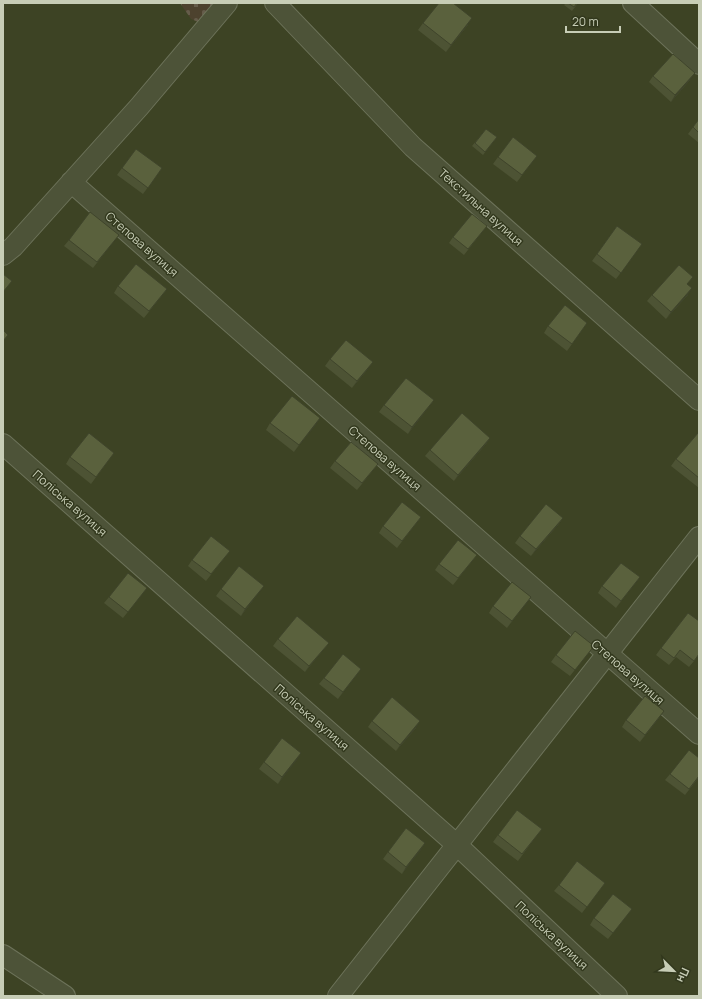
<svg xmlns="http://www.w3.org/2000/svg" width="702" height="999" viewBox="0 0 702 999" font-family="Manrope,sans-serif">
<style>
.cemetery{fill:url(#cemetery-stones)}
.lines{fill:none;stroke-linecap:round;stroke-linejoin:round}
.minor-casing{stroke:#6d735a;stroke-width:22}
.minor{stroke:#4d5338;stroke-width:20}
.wall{fill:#4d5334}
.shaded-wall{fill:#3f442b}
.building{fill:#5a613d;stroke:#3f442b}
.labels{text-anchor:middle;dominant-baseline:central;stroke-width:3;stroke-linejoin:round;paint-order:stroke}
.street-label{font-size:12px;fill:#c7cdb6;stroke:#32381d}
</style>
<defs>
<pattern id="cemetery-stones" width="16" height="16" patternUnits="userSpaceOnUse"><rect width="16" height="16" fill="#4d422e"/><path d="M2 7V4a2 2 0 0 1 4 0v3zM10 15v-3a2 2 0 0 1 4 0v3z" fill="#655c4a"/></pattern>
</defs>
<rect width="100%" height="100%" fill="#3d4324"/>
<path class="cemetery" d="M180 3H222L203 24 191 19Z"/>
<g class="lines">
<defs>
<path id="minor" d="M275 3 413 147 699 400
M633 3 699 64
M71 182 699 734
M3 255 13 247 139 107 227 3
M3 444 457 845 617 996
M3 955 65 996
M338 996 699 537"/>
</defs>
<use href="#minor" class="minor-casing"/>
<use href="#minor" class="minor"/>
</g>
<path class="wall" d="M566 3H578L572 11 564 5Z
M423 23 468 25 446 52 418 30Z
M653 76 690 80 671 102 649 82Z
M699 119V143L688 134Z
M486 129 497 137 483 155 472 146Z
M498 157 532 162 517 182 493 164Z
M122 168H162L143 194 117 175Z
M617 226 637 251 616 279 592 261Z
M482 232 464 255 449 243 453 237Z
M69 240 114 241 93 268 64 246Z
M688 284V295L666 319 647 301 652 295Z
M118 286 167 289 144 318 114 293Z
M587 323 567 351 544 333 548 326Z
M330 359 368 369 352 388 325 366Z
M434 400 408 434 379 412 384 405Z
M320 418 294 452 266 430 270 423Z
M699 434V488L671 466 676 459Z
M490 438 486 444 454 481 425 456 430 450Z
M114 453 91 484 66 464 70 457Z
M335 461 378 464 357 490 330 468Z
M421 517 397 548 379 533 383 526Z
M563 518 558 525 531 556 515 543 520 536Z
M225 557 206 581 188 566 192 560Z
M472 561 453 585 435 570 439 564Z
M640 577 616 608 598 593 602 586Z
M264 586 241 616 216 596 221 589Z
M142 594 123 618 104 603 109 597Z
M531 597 507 628 489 613 493 606Z
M699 621V655L689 667 676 657 669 665 656 655 661 648Z
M278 639 329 643 324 649 305 672 273 646Z
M589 652 570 676 551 662 556 655Z
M361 669 338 699 319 684 324 678Z
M659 718 640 742 622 727 626 720Z
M372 721 416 728 396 751 368 727Z
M301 753 278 784 259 769 264 762Z
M670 774 699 777 685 795 665 780Z
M498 835H537L518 861 493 842Z
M425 843 402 874 383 859 388 852Z
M605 883 582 913 554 891 559 885Z
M627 915 608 939 590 925 594 918Z"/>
<path class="shaded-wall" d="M472 18 468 25 446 52 451 45Z
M695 73 690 80 671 102 675 95Z
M692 288 688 295 666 319 671 312Z
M373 362 368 369 352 388 357 381Z
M434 400 429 407 408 434 412 427Z
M320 418 316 425 294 452 299 445Z
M490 438 486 444 454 481 458 475Z
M563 518 558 525 531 556 536 549Z
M640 577 635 584 616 608 621 601Z
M264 586 259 593 241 616 245 609Z
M531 597 526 604 507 628 512 621Z
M329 643 324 649 305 672 309 666Z
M361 669 357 675 338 699 343 692Z
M664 711 659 718 640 742 645 735Z
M420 721 416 728 396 751 400 745Z
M301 753 297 760 278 784 282 777Z
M425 843 421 850 402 874 406 867Z"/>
<path class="building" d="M439 3H453L472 18 451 45 423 23Z
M568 3H577L574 7Z
M673 54 695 73 675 95 653 76Z
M699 119V133L693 127Z
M486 129 497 137 485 152 475 143Z
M513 137 537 156 522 175 498 157Z
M136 149 162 168 148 188 122 168Z
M90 212 119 235 97 262 69 240Z
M472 214 487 226 468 249 453 237Z
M617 226 642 244 621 273 597 254Z
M136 264 167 289 149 311 118 286Z
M679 265 693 277 687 284 692 288 671 312 652 295Z
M3 274 12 281 3 292Z
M565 305 587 323 572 344 548 326Z
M3 330 8 335 3 341Z
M346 340 373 362 357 381 330 359Z
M406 378 434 400 412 427 384 405Z
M292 396 320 418 299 445 270 423Z
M462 413 490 438 458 475 430 450Z
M89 433 114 453 96 477 70 457Z
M698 433 699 434V478L676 459Z
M351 442 378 464 362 483 335 461Z
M402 502 421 517 402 541 383 526Z
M546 504 563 518 536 549 520 536Z
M211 536 230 551 211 574 192 560Z
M458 540 477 555 458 578 439 564Z
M621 563 640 577 621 601 602 586Z
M239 566 264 586 245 609 221 589Z
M128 573 147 588 128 612 109 597Z
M512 582 531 597 512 621 493 606Z
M688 613 699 621V654L694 661 680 650 674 658 661 648Z
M297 616 329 643 309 666 278 639Z
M575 631 594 646 575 670 556 655Z
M343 654 361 669 343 692 324 678Z
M645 696 664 711 645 735 626 720Z
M392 697 420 721 400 745 372 721Z
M282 738 301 753 282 777 264 762Z
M689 750 699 758V776L689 789 670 774Z
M517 810 542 829 522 854 498 835Z
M406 828 425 843 406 867 388 852Z
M577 861 605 883 587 907 559 885Z
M613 894 632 909 613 933 594 918Z"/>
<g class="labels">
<g class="street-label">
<text transform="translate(481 207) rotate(42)">Текстильна вулиця</text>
<text transform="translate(142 244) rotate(41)">Степова вулиця</text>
<text transform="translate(385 458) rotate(41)">Степова вулиця</text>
<text transform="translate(70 503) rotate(41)">Поліська вулиця</text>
<text transform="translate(628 672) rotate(41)">Степова вулиця</text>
<text transform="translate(312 717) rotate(41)">Поліська вулиця</text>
<text transform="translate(552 935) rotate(43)">Поліська вулиця</text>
</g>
</g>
<rect width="702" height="999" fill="none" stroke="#c7cdb6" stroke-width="8"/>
<g transform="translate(674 971) rotate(114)" stroke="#32381d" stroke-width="3" paint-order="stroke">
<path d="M0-3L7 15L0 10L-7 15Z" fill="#c7cdb6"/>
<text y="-6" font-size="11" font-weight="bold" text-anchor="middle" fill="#c7cdb6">Пн</text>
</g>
<path d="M566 26v6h54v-6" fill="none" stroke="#c7cdb6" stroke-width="2"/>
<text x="572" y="26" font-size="12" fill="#c7cdb6" stroke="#32381d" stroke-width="3" paint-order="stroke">20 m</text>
</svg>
